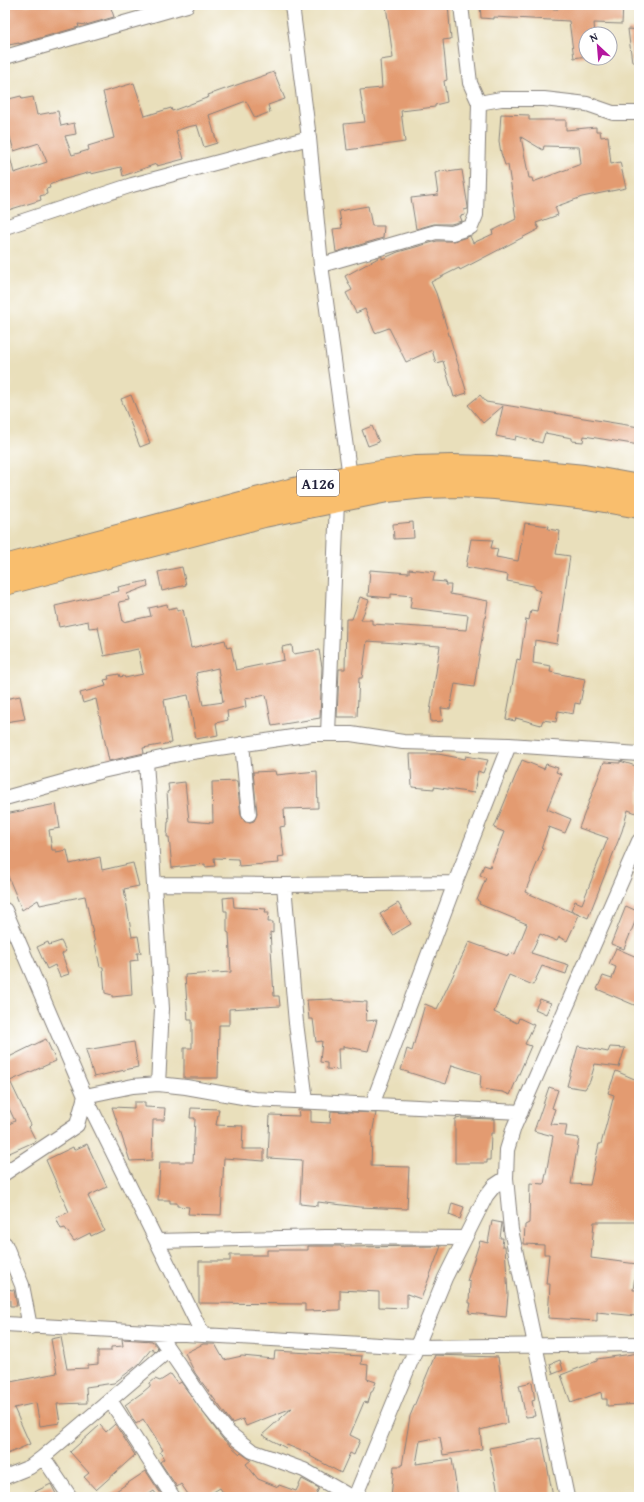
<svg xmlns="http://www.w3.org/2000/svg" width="644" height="1502" viewBox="0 0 644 1502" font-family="'Gentium Book Plus',serif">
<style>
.building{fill:#e39b71;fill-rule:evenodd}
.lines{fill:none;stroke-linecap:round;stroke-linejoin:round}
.minor-casing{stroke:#86807b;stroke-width:16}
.trunk-casing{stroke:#86807b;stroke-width:24}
.minor{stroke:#fff;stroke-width:14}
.trunk{stroke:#f9be6d;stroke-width:22}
.labels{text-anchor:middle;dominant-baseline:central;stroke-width:3;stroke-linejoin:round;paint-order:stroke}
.shield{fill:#fff;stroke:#646476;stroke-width:1}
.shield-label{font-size:15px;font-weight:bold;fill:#22223b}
</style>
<rect width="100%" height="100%" fill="#fff"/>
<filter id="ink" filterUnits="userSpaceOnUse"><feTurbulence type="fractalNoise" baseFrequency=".025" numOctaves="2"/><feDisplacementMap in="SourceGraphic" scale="8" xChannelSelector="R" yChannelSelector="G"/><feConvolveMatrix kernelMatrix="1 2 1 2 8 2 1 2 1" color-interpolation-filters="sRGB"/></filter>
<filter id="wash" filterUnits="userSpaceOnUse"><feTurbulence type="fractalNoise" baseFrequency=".012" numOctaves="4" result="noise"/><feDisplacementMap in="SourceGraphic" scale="16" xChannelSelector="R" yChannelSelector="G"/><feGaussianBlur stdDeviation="0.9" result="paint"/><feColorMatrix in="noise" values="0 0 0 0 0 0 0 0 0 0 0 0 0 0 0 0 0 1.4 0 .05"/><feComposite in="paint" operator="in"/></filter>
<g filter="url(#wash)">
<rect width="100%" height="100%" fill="#e9dfbb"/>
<g id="blocks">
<path class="building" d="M5 5H110L114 17 86 25 78 24 79 27 19 44V43L9 45 5 21 7 19Z
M386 5H448L451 39 443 40 447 80 444 81 447 102 435 105V107L401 111 405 142 347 150 344 124 365 122 360 90 382 88 380 60 393 58Z
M480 5H534V8L558 9 557 5H623L622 24 594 23 595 34H586V56L574 58 569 21 494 17V19L481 18Z
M628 29 639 30V62H632Z
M274 72 285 99 268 105 270 112 255 118 246 101 209 115 217 143 204 147 197 125 187 127 176 131 184 159 157 166 156 164 123 176 121 167 91 174V172L62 180 49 185 50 188 46 189 47 194 40 196 41 200 5 211V153H9L14 173 47 162 39 143 14 151 5 120V100L21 96 22 99 33 97 37 115 58 111 61 126 74 123 76 134 65 136 72 155 89 150 88 146 114 138 103 92 134 83 145 116 171 108 172 111 209 97 208 95Z
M501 114 529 115V120H566V130L596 127V131H600L601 137 608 136 611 164 620 162 626 188 582 197 555 207 558 215 536 223 539 229 460 270 459 268 431 282 436 293 467 393 454 397 443 361 436 363 432 350 406 362 389 328 375 333 365 309 356 313 346 293 352 290 345 276 380 257 382 256V259L398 252 437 241H454L470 236 473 243 493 234 492 231 516 219 508 165H505L501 153 499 141ZM521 137 543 150 544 146 579 147 581 164 533 182 532 178H529Z
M447 170V172L462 170 468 207V209L464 210 465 215 460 216 462 221 451 224H434L416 229 411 198 438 195 435 173Z
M368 206 372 226H384L383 238 336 252 333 229 342 228 339 211Z
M131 395 150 443 140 447 121 399Z
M480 395 486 402 639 427V445L584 436 583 442 572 441V438L545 433 542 443 516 436 515 440 496 436 503 406 483 423 468 405Z
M372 426 379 442 368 446 362 430Z
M413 522 414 538 394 539 393 524Z
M525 523 549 526 548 529 560 531 556 554 570 556 557 644 535 640 533 663 551 666 550 672 585 679 580 704 575 703 573 714 558 711 556 722 543 720 541 725 516 718 515 721 506 719 517 659 520 660 526 619 529 620 531 610 537 611 541 591 534 589V586L507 581 508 575 466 567 471 539 493 540 491 548 498 549 496 557 518 561Z
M182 567 186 585 162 591 158 572Z
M409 569 435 572 433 581 446 582 445 585H451L450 594 488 601 474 687 455 684 450 709 441 708 443 721 431 722 430 712 440 646 367 641 362 678H359L357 717H337L339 669H345L346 619H352L360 597 369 600 361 620H372V624L466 630 468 615 410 608 412 596 391 594V598L368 596 370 570 409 573Z
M147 581 148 586 127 594 129 600 119 602 123 622 151 616 149 608 167 604 168 609 177 607V611L183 609 191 648 225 640 227 648 231 647 236 670 284 660 282 647 292 645 293 654 319 650 322 667 320 718 272 726 266 695 245 699 246 707 227 711 228 720 216 723 218 735 196 739 188 695 164 700 171 743 143 748 144 753 109 761 96 699 83 703 80 693 106 686 104 680 109 679 108 676 119 674 120 677 124 676 125 678 143 674 138 649 104 656 98 627 89 628 88 621 59 627 55 606 119 591 118 587ZM218 668 223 702 203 705 196 673Z
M20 696 25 719 5 722V699Z
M410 754H438L465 759 466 756 488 760 483 773 478 771 474 793 434 787V789L412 787Z
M522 760 544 769 546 764 558 768 556 772 561 774 547 809 571 819 565 833 549 827 541 848 543 849 525 892 579 915 567 941 559 937 557 941 540 934 531 953 569 965 566 974 542 966 533 985 509 975 494 1012 517 1023 519 1018 534 1025 525 1044 531 1046 510 1095 503 1092 480 1089 481 1074 452 1065 446 1084 401 1070 407 1049 412 1051 425 1004 437 1009 469 942 508 956 510 952 515 954 526 927 527 924 479 904 480 902 477 900 486 878 480 875 484 865 490 867 504 832 494 828Z
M620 761 639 767V814L628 810 622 831 588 918 571 910 575 901 582 904 608 838 579 828 604 762 620 763Z
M275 771 276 775 317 771 318 808 284 809 285 826 280 827 284 856 278 857 279 863 239 866 238 859 214 858 215 866 205 867V864L172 868 169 837H167L168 822H169L167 792 169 791 168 784 185 782 189 821 213 823 212 782 237 781 241 815 245 822H250L254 821 257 814 253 772Z
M56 804 60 828 49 830 52 850H56V852L67 850 70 864 100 857 102 870 133 863 139 886 124 889 132 937 138 936 141 953H137L138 960 130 961 132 995 112 997V995L105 993 103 967H100L85 896 40 905 38 900 22 910 5 869V814Z
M233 897 234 907 266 909 265 912H269L268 922H273V933L270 932 274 996H279L280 1006 229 1009V1025H219L218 1078H184V1048H192V1020H188L185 975 231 972 229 933 227 932V911H224L223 898Z
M398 903 411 924 393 935 380 914Z
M626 906 639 912 624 949 611 944Z
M61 941 66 951 62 954 69 974 60 977 55 965 47 969 37 947 48 942 49 945Z
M616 948 639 958V1007L597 989 603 976 612 979 616 967 609 964Z
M333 999V1000L367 1002 366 1021 377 1020 368 1051 343 1046V1049H338L339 1070 327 1069V1063L320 1062 322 1041 316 1042 313 1019H309L308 1010 307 1000Z
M540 999 551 1003 546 1014 535 1009Z
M46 1039 56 1061 10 1081 31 1125 29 1127 36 1141 5 1155V1126L15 1121 5 1100V1059Z
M134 1042 138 1067 94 1077 86 1050Z
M578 1046 608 1052 610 1047 625 1048 619 1067 595 1064 590 1081 585 1089 567 1086Z
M616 1071 639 1081V1128L637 1137H639V1222H594L591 1258 637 1264 633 1290H639L637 1316 597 1312V1321L548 1318 550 1284H546L549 1254H544V1245L524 1244 525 1225 529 1223 530 1183 544 1184 553 1136 534 1131 549 1087 558 1090 552 1108 555 1109 550 1124 567 1125 565 1136 579 1138 571 1184 590 1185 599 1144H601L614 1095 608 1093Z
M134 1102H145V1107L165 1108 164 1120H153L152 1160 130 1161 112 1107 134 1108Z
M191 1108 219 1109 216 1125 243 1126 242 1149H264V1161L224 1158 221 1215 188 1214 189 1207 177 1206V1203H170V1200H158L160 1162H193L195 1118H190Z
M298 1110H311V1122L330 1123 331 1111 376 1113 372 1134 371 1166 409 1167 407 1209 359 1207 318 1202V1206L300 1204 302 1160 268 1158 270 1115 299 1116Z
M462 1118 494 1119V1133H491L490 1160H487V1163H455V1119Z
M87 1144 107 1187 88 1196 104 1230 91 1236 90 1233 74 1241 65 1228 61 1229 56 1218 69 1212 46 1160 73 1147 74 1150Z
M452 1203 464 1207 460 1219 449 1215Z
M492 1221 502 1223 500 1238H503L502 1246H505L508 1295 506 1317 469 1313 471 1303H469L470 1282 467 1281 480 1241 488 1243Z
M308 1246H341V1247L441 1246 421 1299 407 1294V1308L379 1307V1292L340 1290V1310L305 1311V1304L199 1303V1261H230V1255H267V1250H308Z
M5 1289 14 1290 17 1306H10V1300H5Z
M61 1337 67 1369 88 1368V1365L98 1364V1351H111V1347L123 1346 122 1339 152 1341 158 1348 154 1352 152 1348 139 1364 114 1383 86 1387 87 1403 57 1404 60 1423 40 1426 36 1403 14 1408 30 1444 5 1455V1383L57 1373 51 1339Z
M203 1344H215L224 1360 242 1356 274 1359 275 1351 362 1356 361 1364 368 1365 367 1379 376 1382 372 1392H371L368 1403 364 1402 350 1435 360 1440 354 1455 350 1453 341 1473 310 1456 311 1455 287 1445 286 1448 262 1435 292 1408 246 1426 243 1419 232 1423 195 1373 185 1353Z
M639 1353V1404L607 1406V1399H602L601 1392 571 1403 561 1375 597 1361V1359Z
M435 1355 498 1357 507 1423 480 1430 482 1449 443 1455 440 1437 420 1441 416 1464 452 1459 458 1497H391L394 1466H402L410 1416Z
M560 1360 563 1370 553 1374 550 1364Z
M171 1374 178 1384 181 1382 222 1438 240 1454 241 1453 251 1460 246 1464 258 1479 278 1487 279 1485 296 1491 302 1479 319 1488 315 1497H226L220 1488 205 1497H190L181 1484 177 1487 160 1462 164 1459 160 1452 163 1450 143 1419 136 1424 125 1405 143 1392 150 1386V1383L155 1379 160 1381Z
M532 1382 535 1400 532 1401 535 1416 526 1417 519 1385Z
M115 1424 135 1455 96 1490 84 1477 89 1473 70 1452 100 1425 106 1432Z
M542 1438 553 1497H499L489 1448Z
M146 1471 163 1497H158L154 1491 145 1497H107Z
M51 1484 56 1494 50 1497H24Z"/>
</g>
</g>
<g filter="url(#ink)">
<use href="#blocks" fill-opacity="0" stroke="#86807b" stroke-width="1"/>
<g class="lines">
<defs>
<path id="minor" d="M292 5 309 138 321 265 350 477
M5 57 187 5
M479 103 501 99H544L587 104 613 113H639
M5 227 132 185 309 138
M321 265 436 232 452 233 471 227 476 215 479 103 470 83 461 5
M328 734 337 501
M242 744 249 814
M146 761 162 1009 158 1084
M5 798 102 771 179 754 312 734H351L403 742 509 745 639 754
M155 884 284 885 455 883
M284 885 296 1023 306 1101
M5 910 85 1096 203 1335
M85 1096 133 1086 158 1084 186 1087 254 1099 521 1112
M372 1105 455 883 509 745
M5 1173 77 1125 85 1096
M157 1241 326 1237 465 1238
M5 1244 22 1285 30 1327
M5 1324 416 1347 639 1344
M158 1334 206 1404 229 1433 252 1451 304 1470 351 1497
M110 1400 173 1497
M43 1457 70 1497
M5 1477 30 1467 43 1457 169 1350
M355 1497 445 1278 486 1196 494 1186 506 1178
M567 1497 511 1230 506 1178 507 1150 514 1127 639 841"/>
<path id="trunk" d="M5 566 290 490 347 477 415 467 452 466 491 467 584 476 639 486
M5 584 264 516 387 491 425 487 460 486 495 488 587 498 639 507"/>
</defs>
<use href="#minor" class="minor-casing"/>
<use href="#trunk" class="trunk-casing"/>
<use href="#minor" class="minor"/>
<use href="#trunk" class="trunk"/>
</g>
</g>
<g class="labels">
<rect class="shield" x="297" y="470" width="42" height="26" rx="3"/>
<g class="shield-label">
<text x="318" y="483">A126</text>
</g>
</g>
<rect width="644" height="1502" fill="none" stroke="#fff" stroke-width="20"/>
<g transform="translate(598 46) rotate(334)"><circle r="19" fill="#ffffff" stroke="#a7a7b1"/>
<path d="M0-3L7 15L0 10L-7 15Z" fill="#b5179e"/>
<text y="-6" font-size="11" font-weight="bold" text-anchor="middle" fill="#22223b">N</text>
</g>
</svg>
